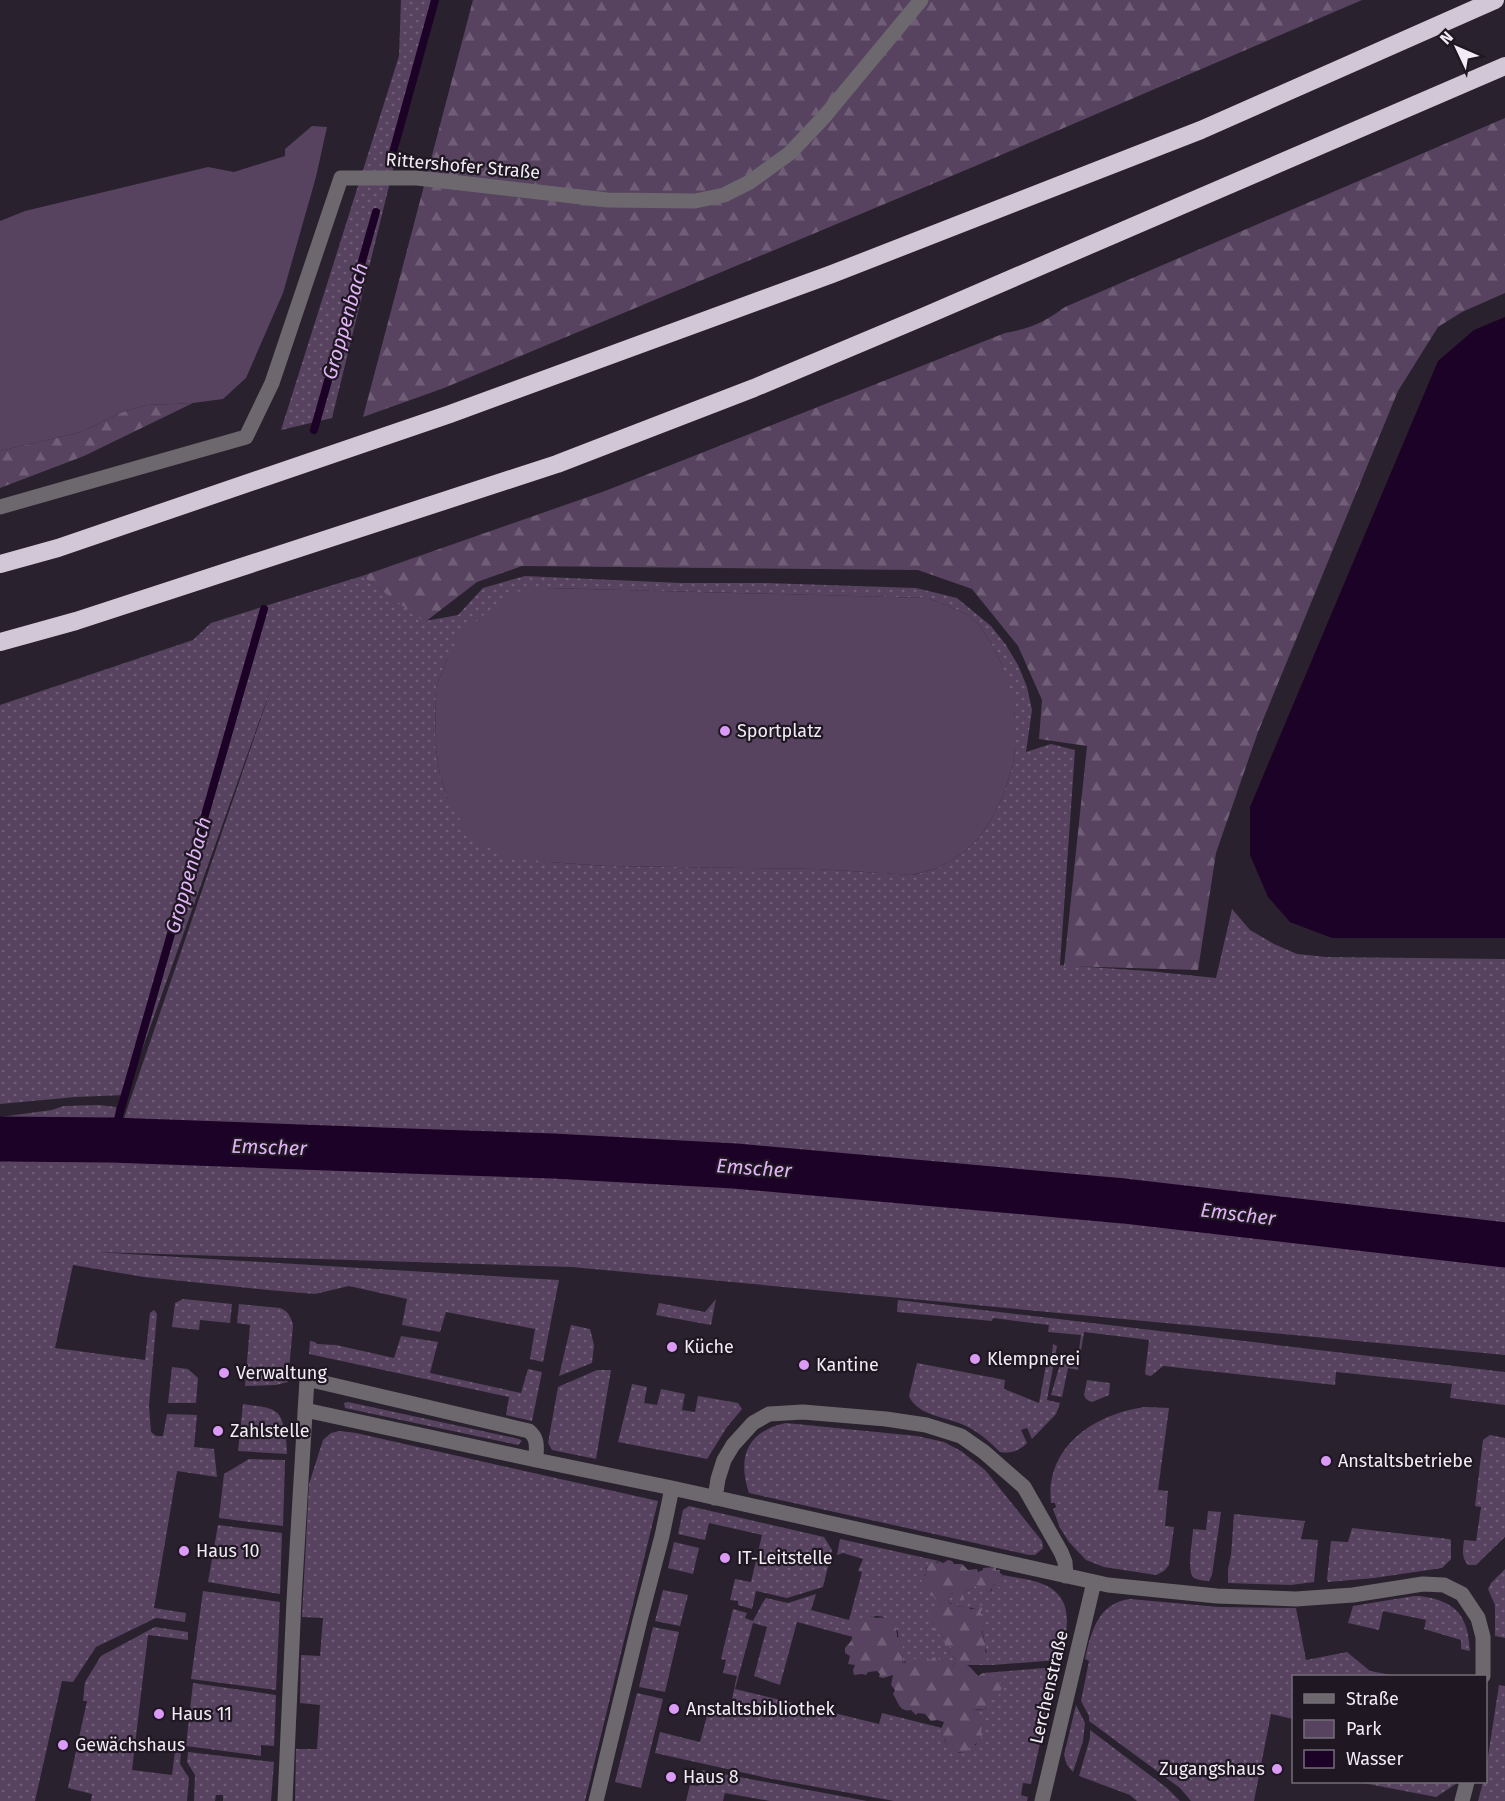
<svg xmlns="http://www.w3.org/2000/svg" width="1505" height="1801" viewBox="0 0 1505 1801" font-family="'Fira Sans',sans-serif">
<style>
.grass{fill:url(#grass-dots);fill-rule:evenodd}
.forest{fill:url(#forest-firs)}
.park{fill:#574360}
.water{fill:#1c0226}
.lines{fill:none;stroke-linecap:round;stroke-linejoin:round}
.stream{stroke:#1c0226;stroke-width:8}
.river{stroke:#1c0226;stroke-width:45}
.minor{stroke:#6c686e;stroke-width:15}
.motorway{stroke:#d1c7d6;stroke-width:18}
.poi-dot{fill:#da9af6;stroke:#1f1823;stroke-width:2}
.labels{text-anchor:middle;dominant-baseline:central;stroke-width:4.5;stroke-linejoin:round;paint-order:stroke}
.street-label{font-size:18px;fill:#f2ecf4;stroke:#1f1823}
.poi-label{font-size:18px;fill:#f2ecf4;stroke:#1f1823;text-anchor:start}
.water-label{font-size:20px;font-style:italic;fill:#e2b3f7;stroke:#1f1823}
</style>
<defs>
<pattern id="grass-dots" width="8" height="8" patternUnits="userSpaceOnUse" patternTransform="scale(1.5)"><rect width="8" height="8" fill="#574360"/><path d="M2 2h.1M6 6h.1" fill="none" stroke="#705e77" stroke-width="1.8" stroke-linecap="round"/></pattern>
<pattern id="forest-firs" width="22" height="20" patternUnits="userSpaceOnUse" patternTransform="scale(1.5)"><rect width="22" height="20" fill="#574360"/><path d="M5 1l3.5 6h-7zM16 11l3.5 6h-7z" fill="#705e77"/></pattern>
</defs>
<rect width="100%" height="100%" fill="#29212d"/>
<path class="grass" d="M401 0H438L405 121 332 418 281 430 399 56Z
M362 576 425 621 458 615 483 588 525 576 681 583H767L916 588 957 598 991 626 1006 645 1018 665 1027 687 1032 710 1026 752 1051 744 1075 750 1060 965 1148 971 1216 978 1232 909 1250 930 1274 944 1297 954 1326 957 1505 959V1355L572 1267 96 1252 559 1280 543 1362 530 1359 535 1329 446 1312 440 1332 402 1325 407 1299 349 1286 315 1294 268 1290 144 1277 73 1265 55 1348 145 1360 150 1313 154 1310 157 1314 149 1406 151 1432 156 1436H163L167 1414 197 1415 194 1447 214 1449 217 1477 177 1471 154 1608 186 1613 185 1622 156 1618 96 1647 73 1682 62 1681 35 1801H0V1157L111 1156 274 680 126 1095 75 1097 0 1104V705L193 640 211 623ZM548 588 929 598 969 615 980 626 991 643 1000 661 1012 697 1015 718V747L1013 765 1004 793 992 818 979 838 963 853 938 868 913 875 818 869 607 866 548 862 448 799 440 775 435 743 436 688 447 659Z
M99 1105 116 1107 115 1121 105 1124 93 1125H0V1117L52 1110 64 1106Z
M183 1299 232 1304 230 1323 200 1320 199 1330 172 1327 175 1303Z
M716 1299 711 1325 656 1315 659 1303 705 1312Z
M898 1300 1505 1372V1405L1450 1398 1452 1384 1336 1372 1335 1385 1163 1366 1151 1376 1146 1375 1145 1373 1149 1340 1084 1332 1078 1370 1068 1368 1062 1397 1051 1395 1063 1354 1078 1357 1081 1335 1048 1332 1049 1325 993 1318 992 1321 897 1312Z
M239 1304 280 1308C288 1311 291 1317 293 1325L288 1382 276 1385 245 1386 250 1325 237 1323Z
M571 1325 590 1329 594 1345 592 1363 559 1376Z
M401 1336 438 1342 430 1373 521 1393 528 1369 542 1372 532 1421 506 1415 509 1397 309 1354 310 1341 315 1342 317 1344 336 1345 394 1358Z
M1053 1344 1057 1346 1047 1400 1060 1403 1056 1414 1032 1439 1027 1428 1021 1430 1027 1443C1019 1451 1011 1454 1000 1452 990 1442 979 1432 966 1426 949 1417 918 1417 909 1396L917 1363 1005 1380 1004 1389 1039 1403 1048 1354H1052Z
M172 1367 188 1369 198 1378 196 1403H168Z
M597 1370H611L596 1459 552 1450 548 1443 558 1387Z
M1087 1380 1110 1383 1109 1395 1092 1402 1086 1399 1084 1395Z
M632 1384 647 1387 644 1403 657 1405 661 1389 685 1394 682 1410 695 1412 698 1396 738 1403 742 1409 727 1427 707 1459 618 1442Z
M348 1402 519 1439 522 1441 518 1445 345 1408 344 1403Z
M243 1404C253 1406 268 1406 276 1412 285 1418 287 1444 287 1454L238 1451Z
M1145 1407 1169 1408 1158 1490 1168 1491 1165 1526 1174 1527 1169 1565 1164 1571 1156 1575 1104 1567 1086 1560 1069 1542 1060 1528 1053 1509 1056 1507 1055 1503H1051C1045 1447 1094 1414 1145 1407Z
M786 1423 917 1436 944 1442 961 1451 985 1470 1042 1541 1043 1548 1035 1555H1029L749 1493C737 1457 747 1431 786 1423Z
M340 1431 356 1433 658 1501 585 1801H295L296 1749H317L320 1705 300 1703 301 1655 320 1656 323 1618 302 1617 309 1484 323 1440 331 1433Z
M1490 1435 1505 1438V1537L1476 1565H1468C1461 1557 1463 1549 1464 1540L1476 1541 1481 1507 1475 1506 1483 1440Z
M249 1459 285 1460 283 1526 219 1518 224 1474Z
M689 1506 824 1537 832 1550 823 1587 787 1598 756 1591 752 1609 738 1605V1601L730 1600 735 1579 751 1582 762 1535 709 1523 705 1540 678 1534 683 1510Z
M1208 1511 1221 1512 1212 1575 1209 1581C1204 1581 1198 1580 1194 1578 1186 1572 1193 1539 1193 1529L1206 1530Z
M1234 1514 1305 1521 1301 1539 1318 1540 1314 1582 1291 1585 1228 1583V1569L1231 1555Z
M218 1525 282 1533 280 1594 208 1582Z
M1352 1528 1449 1539 1451 1540V1559L1442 1568 1374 1578 1328 1582 1327 1579 1331 1541 1348 1542Z
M840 1539 939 1561 926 1567 927 1574 924 1575 933 1595 941 1607C932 1631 937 1630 952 1647L948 1652 956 1659V1662L952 1666 927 1659 902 1662 903 1656 899 1652 898 1631C893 1627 888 1619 883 1617 874 1614 862 1619 854 1624L853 1637 797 1622 780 1685 754 1676 767 1627 753 1623 735 1689 879 1724 882 1713 942 1728 941 1730 947 1746H951L959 1753 965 1752 969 1746 976 1745 983 1723 974 1713 973 1710 986 1709 988 1707V1698L999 1692V1680L991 1679 983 1673 1057 1667 1031 1784 1023 1783 1021 1795 1028 1797 1027 1801H894L767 1778 655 1753 660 1732 700 1742 709 1708 729 1713 737 1676 723 1673 726 1660 721 1659 733 1609 747 1613 745 1618 753 1621 763 1602 766 1598 788 1603 816 1594 811 1610 849 1620 862 1572 858 1571 863 1559 843 1553 837 1555Z
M674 1542 699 1548 693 1574 668 1568Z
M1505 1569V1638L1495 1636V1605L1488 1589 1491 1583Z
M1003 1575C1016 1578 1032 1579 1045 1585 1076 1599 1068 1635 1058 1660L992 1665H966L987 1659C987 1644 979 1627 982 1611 972 1606 959 1608 948 1602L950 1594 954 1593 958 1598H964L963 1593 977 1585 984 1590 990 1592 992 1590V1587Z
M663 1590 688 1595 680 1626 655 1621Z
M203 1591 280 1602 276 1690 191 1679Z
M1414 1596C1432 1596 1457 1603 1464 1622 1468 1630 1469 1641 1470 1651L1461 1649V1640L1424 1629 1426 1620 1383 1611 1379 1630 1348 1623 1353 1606Z
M1130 1599 1219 1607 1296 1608 1306 1660 1347 1652 1370 1671 1397 1676H1294L1293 1719 1271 1714 1254 1801H1191L1180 1788 1089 1721V1716L1081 1701 1089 1661 1085 1659C1091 1632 1098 1603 1130 1599Z
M155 1627 188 1632V1640L148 1635 132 1770 172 1775 175 1751 181 1752 180 1764 189 1778 187 1801H91L92 1794 68 1788 87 1701H83L85 1682 101 1656Z
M653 1627 679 1632 665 1692 639 1687Z
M193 1683 276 1695 274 1746 261 1745V1756L186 1746Z
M1499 1685 1505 1686V1801H1478L1483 1782H1486V1769Z
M637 1693 663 1699 641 1788 615 1782Z
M1076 1705 1085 1723 1083 1741 1073 1772 1067 1765 1064 1755Z
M1090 1730 1167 1788 1180 1801H1137L1130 1795 1079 1776 1090 1738Z
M188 1752 274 1762 271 1801H223V1795H216L215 1801H194L195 1775 187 1762Z
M702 1770 867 1801H770L725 1793 723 1801H686L690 1785 698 1786Z
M1358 1782H1457L1456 1784 1436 1797Z"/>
<path class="forest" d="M473 0H1362L973 167 444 388 363 417Z
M1505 118V293L1462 312 1438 327 1398 391 1258 732 1216 853 1198 970 1064 966 1087 746 1039 739 1042 700 1018 646 972 589 918 570 522 566 477 582 425 622 362 576 605 491 1005 333C1032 328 1043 323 1065 307Z
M193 403 84 456 0 488V451L81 432 122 412 147 405Z
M948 1560 952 1561 954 1564H962L968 1570 977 1569 978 1572 983 1570V1568L996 1567V1570H1000V1573L1003 1575 1001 1576 1004 1579V1584L1001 1587H997L994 1584 990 1592 980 1590 977 1585 963 1593 964 1598 961 1601 958 1598 955 1599V1595L953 1593 950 1594 948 1602 951 1604H957V1606L969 1607 970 1609 978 1608 981 1605 983 1607 981 1613 985 1617 983 1620 987 1627 982 1631 986 1648 985 1651 988 1655 987 1659 978 1664 974 1663 972 1665H967L971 1668 978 1676 983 1673 990 1678 993 1676 997 1677 1002 1687 998 1697 995 1696 993 1699 988 1698V1707L985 1709H978L973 1710 974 1713 977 1712 981 1715 980 1718 983 1723 981 1732 983 1735 973 1747H969L967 1752C959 1753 957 1753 952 1747H947L945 1739H942L943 1735 940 1732 944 1722 937 1720 931 1721 925 1714 918 1713 916 1715 911 1710C900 1713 898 1702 893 1694L895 1690 891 1685 893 1675 883 1678 879 1677 880 1674 877 1671 868 1672 866 1675 862 1674 854 1675 853 1670 855 1665 848 1664 850 1656 845 1653V1648C851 1642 854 1639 851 1630L854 1624V1621L863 1619 866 1615 871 1617 873 1616 875 1618C888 1615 898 1624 897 1637L902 1639 903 1647 899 1652 903 1656 902 1662 905 1663 908 1658 913 1660 918 1658 919 1660 924 1656 930 1660 936 1656 943 1663 947 1661 952 1666 956 1662V1659L948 1652 952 1647 945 1646 944 1638 933 1630 936 1627 935 1622 931 1617 932 1614 941 1607 933 1596 927 1594V1591L920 1583 922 1581 921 1578 927 1574C926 1565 926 1565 934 1561L937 1563 939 1561 943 1563Z"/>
<path class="park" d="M312 126 327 127 316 177 283 293 246 378 223 399 193 403 147 405 122 412 81 432 0 451V221L25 211 208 167 234 172 285 156V149Z
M548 588 929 598 969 615 980 626 991 643 1000 661 1013 697 1015 718V747L1013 765 1004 793 992 818 979 838 963 853 938 868 912 875 818 869 607 866 548 862 506 856 479 843 462 823 448 799 440 775 435 743 436 688 447 659 460 635 497 604 520 591Z"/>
<path class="water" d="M1505 317V938H1332L1290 922 1268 897 1250 855V807L1438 361 1474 330Z"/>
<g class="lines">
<path class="stream" d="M392 156 435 0
M314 430 376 212
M112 1140 264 609"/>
<path class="river" d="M0 1139 112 1140 408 1151 553 1156 735 1166 1124 1201 1505 1245"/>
<path class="minor" d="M0 507 246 437 272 383 341 178H417L607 200 695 201 724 195 750 182 790 153 824 117 921 0
M536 1460 672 1488 1108 1585 1217 1596 1296 1599 1353 1595 1423 1584 1444 1585 1462 1594 1478 1618 1483 1637V1676
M715 1498 718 1479 724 1460 733 1445 753 1423 769 1414 803 1412 886 1419 926 1425 961 1436 984 1452 1024 1487 1061 1552 1065 1562 1066 1576
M285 1801 294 1600 307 1379 529 1431C539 1439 536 1449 536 1460L305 1410
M596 1801 640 1620 662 1536 672 1488
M1042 1801 1094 1582
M1462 1801 1467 1782"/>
<path class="motorway" d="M0 564 58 548 450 414 832 274 1201 130 1495 0
M0 642 76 621 557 464 754 388 925 316 1505 66"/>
</g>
<g class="poi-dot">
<circle cx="725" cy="731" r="6"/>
<circle cx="672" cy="1347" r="6"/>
<circle cx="975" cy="1359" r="6"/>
<circle cx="804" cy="1365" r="6"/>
<circle cx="224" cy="1373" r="6"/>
<circle cx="218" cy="1431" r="6"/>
<circle cx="1326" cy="1461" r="6"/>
<circle cx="184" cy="1551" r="6"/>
<circle cx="725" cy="1558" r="6"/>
<circle cx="674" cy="1709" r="6"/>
<circle cx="159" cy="1714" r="6"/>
<circle cx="63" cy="1745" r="6"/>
<circle cx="1277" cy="1769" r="6"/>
<circle cx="671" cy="1777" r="6"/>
</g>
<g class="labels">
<g class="street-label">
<text transform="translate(463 166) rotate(5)">Rittershofer Straße</text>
<text transform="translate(1049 1687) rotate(-77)">Lerchenstraße</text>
</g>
<g class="poi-label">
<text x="737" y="731">Sportplatz</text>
<text x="684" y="1347">Küche</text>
<text x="987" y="1359">Klempnerei</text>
<text x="816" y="1365">Kantine</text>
<text x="236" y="1373">Verwaltung</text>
<text x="230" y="1431">Zahlstelle</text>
<text x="1338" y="1461">Anstaltsbetriebe</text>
<text x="196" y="1551">Haus 10</text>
<text x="737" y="1558">IT-Leitstelle</text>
<text x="686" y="1709">Anstaltsbibliothek</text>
<text x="171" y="1714">Haus 11</text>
<text x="75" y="1745">Gewächshaus</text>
<text x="1265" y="1769" text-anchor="end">Zugangshaus</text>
<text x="683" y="1777">Haus 8</text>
</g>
<g class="water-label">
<text transform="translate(345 321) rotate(-74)">Groppenbach</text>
<text transform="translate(188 875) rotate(-74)">Groppenbach</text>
<text transform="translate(269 1147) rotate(2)">Emscher</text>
<text transform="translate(754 1168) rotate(4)">Emscher</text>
<text transform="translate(1238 1214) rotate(7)">Emscher</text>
</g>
</g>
<rect x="1292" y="1675" width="195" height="108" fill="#1f1823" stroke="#736d77" stroke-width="1.5"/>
<rect x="1304" y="1694" width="30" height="9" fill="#6c686e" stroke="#736d77" stroke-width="1.5"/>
<text x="1346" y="1705" font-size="18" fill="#f2ecf4">Straße</text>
<rect x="1304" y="1720" width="30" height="18" fill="#574360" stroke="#736d77" stroke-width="1.5"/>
<text x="1346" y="1735" font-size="18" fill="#f2ecf4">Park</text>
<rect x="1304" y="1750" width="30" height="18" fill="#1c0226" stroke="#736d77" stroke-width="1.5"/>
<text x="1346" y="1765" font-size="18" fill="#f2ecf4">Wasser</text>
<g transform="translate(1457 48) rotate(314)" stroke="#1f1823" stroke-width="4.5" paint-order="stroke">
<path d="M0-4.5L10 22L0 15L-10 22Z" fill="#f2ecf4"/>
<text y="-9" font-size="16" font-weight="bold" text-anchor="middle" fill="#f2ecf4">N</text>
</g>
</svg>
